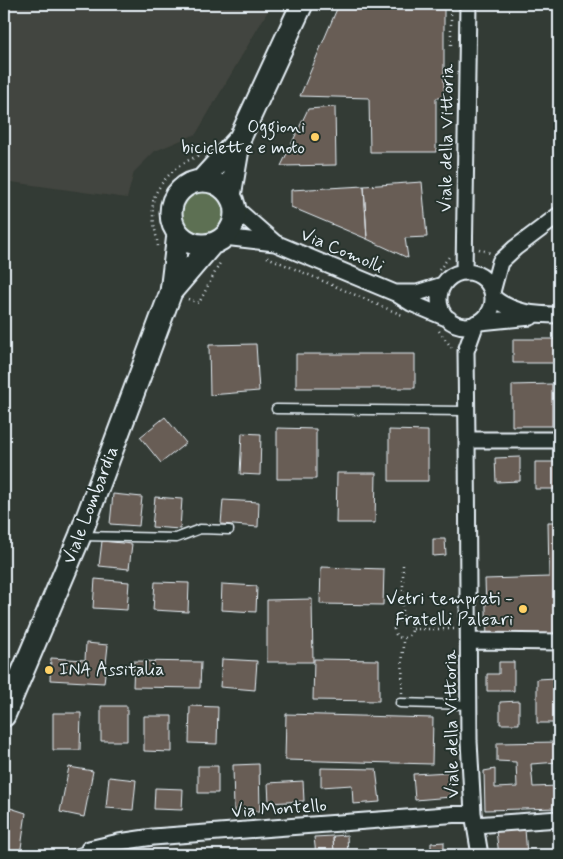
<svg xmlns="http://www.w3.org/2000/svg" width="563" height="859" viewBox="0 0 563 859" font-family="Mynerve,sans-serif">
<style>
.built{fill:#43453f}
.green{fill:#5d7053;stroke:#a2b0a6}
.building{fill:#685d55;stroke:#e8f1f8}
.lines{fill:none;stroke-linecap:round;stroke-linejoin:round}
.service-casing{stroke:#e8f1f8;stroke-width:11}
.minor-casing{stroke:#e8f1f8;stroke-width:19}
.secondary-casing{stroke:#e8f1f8;stroke-width:25}
.path{stroke:#e8f1f8;stroke-width:2.5;stroke-dasharray:1 4;stroke-linecap:butt}
.service{stroke:#26332d;stroke-width:8}
.minor{stroke:#26332d;stroke-width:15}
.secondary{stroke:#26332d;stroke-width:21}
.poi-dot{fill:#ffd166;stroke:#26332d;stroke-width:2}
.labels{text-anchor:middle;dominant-baseline:central;stroke-width:4;stroke-linejoin:round;paint-order:stroke}
.poi-label{font-size:18px;fill:#e8f1f8;stroke:#26332d;text-anchor:end}
.street-label{font-size:18px;fill:#e8f1f8;stroke:#26332d}
</style>
<rect width="100%" height="100%" fill="#333b35"/>
<filter id="ink" filterUnits="userSpaceOnUse"><feTurbulence type="fractalNoise" baseFrequency=".02" numOctaves="2"/><feDisplacementMap in="SourceGraphic" scale="10" xChannelSelector="R" yChannelSelector="G"/><feConvolveMatrix kernelMatrix="1 2 1 2 8 2 1 2 1" color-interpolation-filters="sRGB"/></filter>
<g filter="url(#ink)">
<path class="built" d="M4 4H272L196 134 155 151 134 172 127 198 4 181Z"/>
<path class="green" d="M181 213a21 21 0 1 1 42 0a21 21 0 1 1-42 0Z"/>
<path class="building" d="M339 4H444V98H436V152H370L369 98 300 96Z
M335 107 336 165 281 166 308 109Z
M422 182 427 237 405 238 408 258 367 239 364 186Z
M364 186 367 239 291 207V190Z
M513 339H559V363H513Z
M256 344 259 391 210 395 209 345Z
M296 354H415V388H296Z
M552 384V426H512V385Z
M165 417 186 443 161 463 140 437Z
M277 428 316 429V479H277Z
M389 430 428 431V481H389Z
M242 433 261 434 260 475 240 474Z
M520 457V481L496 482 495 458Z
M535 462H559V489H535Z
M337 473H376L375 523H336Z
M113 494 142 497 139 526 110 524Z
M155 497 182 499 180 529 152 527Z
M223 500 259 502 258 527 221 524Z
M548 522H559V641L487 640 485 579 549 577Z
M433 539H445L446 555 433 556Z
M102 541 132 544 129 569 99 566Z
M321 567 384 569 383 605 320 604Z
M95 579 129 582 127 610 93 608Z
M155 582 189 583 188 612 153 610Z
M222 584 257 586 256 612 221 610Z
M312 599 313 662H267V600Z
M86 643 108 645 104 683 50 680 51 658 85 660Z
M222 659 257 661 255 690 220 687Z
M314 659 379 660V701L313 700Z
M134 661 201 662 200 688 133 687Z
M499 662H514V691H487V674H499Z
M557 678 558 723H537V679Z
M519 701V724H500V702Z
M101 706H127V741H101Z
M190 706 218 707 217 744 189 743Z
M53 713H81L80 750H53Z
M286 714 433 718 432 764 285 760Z
M144 716H172V752L144 751Z
M559 742V762L531 764 533 787 559 786V808L485 810 484 771 495 769V788L517 787 516 762 497 761V743Z
M259 764 260 811 234 812 233 765Z
M198 766H218V793H198Z
M69 767 93 771 84 817 60 812Z
M321 768 376 769 380 802 353 804 352 785 321 787Z
M449 772 451 797 415 800 413 774Z
M109 777 136 780 133 810 106 808Z
M303 781 304 801 269 803 268 783Z
M155 788 183 789 182 810 154 809Z
M4 806 26 813 20 855H4Z
M525 829 527 855H499L496 831Z
M559 833V855H556L555 834Z
M347 835 348 855H334L333 836Z
M333 836 334 855H316L314 837Z
M444 842V855H431V843Z"/>
<g class="lines">
<defs>
<path id="service" d="M276 409 467 411
M82 536 176 538 200 529 229 530
M400 703 469 705
M71 855 89 849V851"/>
<path id="minor" d="M234 207 275 243
M224 237 275 243 395 293 411 303 449 319
M464 272 468 4
M439 299a27 27 0 1 1 54 0a27 27 0 1 1-54 0Z
M492 292 500 262 515 248 559 215
M395 293H417L443 285
M493 297C511 313 536 315 559 315
M480 322 531 317
M476 323 466 351 467 440 469 741 473 813 480 855
M467 440H559
M469 641 559 642
M475 825 559 819
M89 849 119 842 153 837 473 813"/>
<path id="secondary" d="M171 213a32 32 0 1 1 64 0a32 32 0 1 1-64 0Z
M201 181 240 138
M230 196 240 138 302 4
M171 292 212 244
M4 716 80 536 171 292 178 234"/>
</defs>
<use href="#service" class="service-casing"/>
<use href="#minor" class="minor-casing"/>
<use href="#secondary" class="secondary-casing"/>
<path class="path" d="M451 4V47
M158 246C156 233 150 210 154 198 160 180 181 161 199 156
M479 249 490 253
M267 257 402 315
M439 270 449 257
M188 299 199 303 221 261
M439 331 452 348
M403 565V619
M394 629a9 9 0 1 1 18 0a9 9 0 1 1-18 0Z
M413 629H454
M402 693 403 639"/>
<use href="#service" class="service"/>
<use href="#minor" class="minor"/>
<use href="#secondary" class="secondary"/>
</g>
</g>
<g class="poi-dot">
<circle cx="315" cy="137" r="5"/>
<circle cx="523" cy="609" r="5"/>
<circle cx="49" cy="670" r="5"/>
</g>
<g class="labels">
<g class="poi-label">
<text x="305" y="127">Oggioni<tspan x="305" dy="21">biciclette e moto</tspan></text>
<text x="513" y="599">Vetri temprati -<tspan x="513" dy="21">Fratelli Paleari</tspan></text>
<text x="59" y="670" text-anchor="start">INA Assitalia</text>
</g>
<g class="street-label">
<text transform="translate(447 138) rotate(-89)">Viale della Vittoria</text>
<text transform="translate(342 251) rotate(23)">Via Comolli</text>
<text transform="translate(91 505) rotate(-69)">Viale Lombardia</text>
<text transform="translate(452 724) rotate(-91)">Viale della Vittoria</text>
<text transform="translate(279 809) rotate(-4)">Via Montello</text>
</g>
</g>
<rect width="563" height="859" fill="none" stroke="#26332d" stroke-width="20"/>
<rect x="10" y="10" width="543" height="839" fill="none" stroke="#e8f1f8" stroke-width="2" filter="url(#ink)"/>
</svg>
